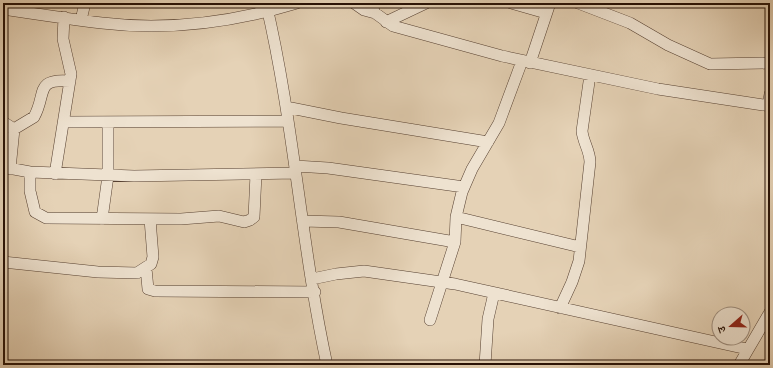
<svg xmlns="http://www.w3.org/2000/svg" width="773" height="368" viewBox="0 0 773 368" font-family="Vollkorn,'Noto Serif Devanagari',serif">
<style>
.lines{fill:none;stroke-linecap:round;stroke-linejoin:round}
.minor-casing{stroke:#564031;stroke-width:12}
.minor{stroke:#eee2d0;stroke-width:11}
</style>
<rect width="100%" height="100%" fill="#e5d2b6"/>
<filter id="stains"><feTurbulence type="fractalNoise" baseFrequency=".005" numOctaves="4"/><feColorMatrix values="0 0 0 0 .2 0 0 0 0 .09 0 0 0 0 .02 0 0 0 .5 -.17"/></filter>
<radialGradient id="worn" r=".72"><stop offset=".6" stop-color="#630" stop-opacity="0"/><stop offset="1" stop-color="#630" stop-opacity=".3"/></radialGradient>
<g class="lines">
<defs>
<path id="minor" d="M266 3C294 122 301 245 327 365
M354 3 364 10 375 13
M370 3 375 13 393 26 502 56 658 89 770 106
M511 3 546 13
M578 3 630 23 668 45 710 64 770 63
M3 9C36 14 69 19 102 23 168 31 234 22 297 3
M81 20 85 3
M386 22 426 3
M530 63 550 3
M768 105 770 94
M286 107 341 118 488 142
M3 122 14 129 10 169
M64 122 288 121
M14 129 34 117C47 94 34 78 70 81
M295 166 328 168 464 187
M3 167 30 172 134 176 296 173
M30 172V191L35 212 46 218 181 219 219 216 244 222 250 220 254 217 256 174
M55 174 71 74 63 39 64 17
M456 217 580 247
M102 219 108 176V122
M303 221 339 222 455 242
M3 262 98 272 137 273 151 264 153 257 150 219
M146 268 148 289 155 291 315 292
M312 279 336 274 364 271 455 284 747 349
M560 308 572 282 579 261 590 162C590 151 583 142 582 131L590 75
M430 320 455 242 456 217 462 192 472 169 499 123 522 61
M485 365 488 319 494 293
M739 365 770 312"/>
</defs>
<use href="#minor" class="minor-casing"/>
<use href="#minor" class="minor"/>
</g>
<rect width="773" height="368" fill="none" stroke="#e5d2b6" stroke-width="16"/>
<rect x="4" y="4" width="765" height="360" fill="none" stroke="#261005" stroke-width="2"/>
<rect x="8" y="8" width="757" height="352" fill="none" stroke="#261005"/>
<g transform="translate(731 326) rotate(250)"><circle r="19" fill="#eee2d0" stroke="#9e8e7f"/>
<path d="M0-3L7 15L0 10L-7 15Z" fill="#8f2418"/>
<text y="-6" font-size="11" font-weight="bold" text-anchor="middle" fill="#261005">उ</text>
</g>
<rect width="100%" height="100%" filter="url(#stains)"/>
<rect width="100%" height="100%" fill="url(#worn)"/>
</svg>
